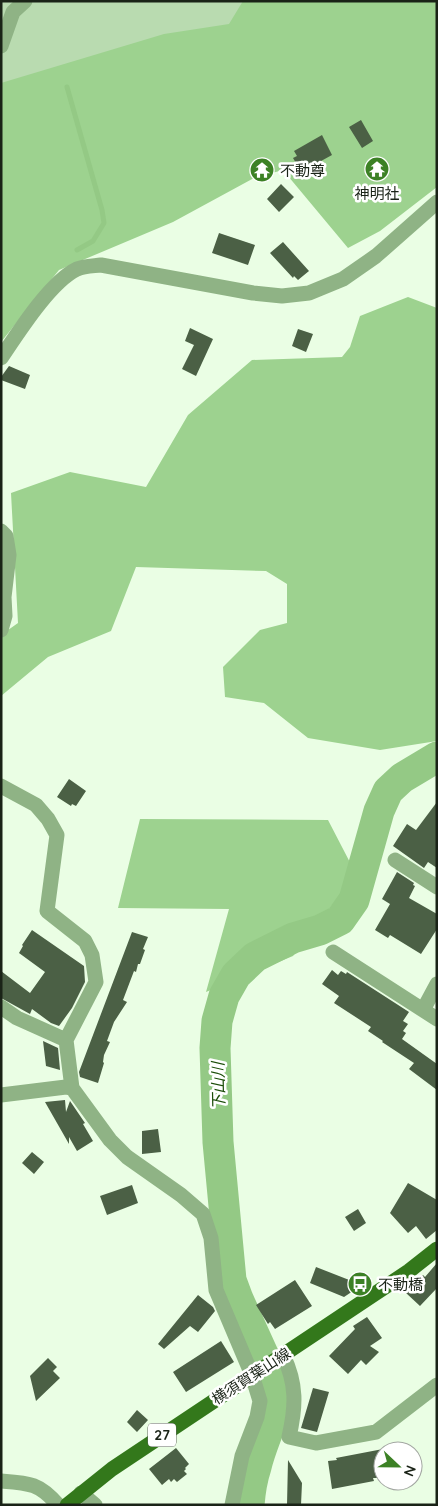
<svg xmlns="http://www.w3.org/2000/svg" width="438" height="1506" viewBox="0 0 438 1506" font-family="Quicksand,'Noto Sans JP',sans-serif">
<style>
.green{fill:#b9dbb0}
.forest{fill:#9dd28f}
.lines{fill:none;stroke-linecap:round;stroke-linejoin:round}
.stream{stroke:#94c985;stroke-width:5}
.river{stroke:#94c985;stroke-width:31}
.building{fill:#4b6045}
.minor{stroke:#8fb385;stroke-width:15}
.major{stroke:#33781b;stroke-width:15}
.labels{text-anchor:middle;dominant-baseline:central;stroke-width:5;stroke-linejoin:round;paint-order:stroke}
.shield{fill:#fff;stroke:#5f655d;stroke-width:1}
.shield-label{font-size:14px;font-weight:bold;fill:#1a2317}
.poi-label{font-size:15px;fill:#1a2317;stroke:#fff;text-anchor:start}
.street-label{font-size:15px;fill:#1a2317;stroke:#fff}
.water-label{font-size:16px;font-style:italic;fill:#1b4d08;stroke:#fff}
</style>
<rect width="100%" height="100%" fill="#eafee4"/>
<path class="green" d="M1 1H279L1 164Z"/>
<path class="forest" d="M243 1H437V187L380 231 348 248 283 170 254 178 173 222 59 270 1 342V83L164 34 229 24Z
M408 297 437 308V741L380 750 308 738 264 703 225 697 223 667 260 630 287 623V584L266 571 136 567 111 631 48 657 1 696V635L18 623 11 493 70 472 146 487 188 415 252 360 342 357 350 347 360 316Z
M140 819 328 820 356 874 293 956 206 992 229 909 118 908Z"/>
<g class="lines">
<path class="stream" d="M67 87 102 210 104 223 93 241 77 250"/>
<path class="river" d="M249 1505C250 1492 252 1479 256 1467 263 1437 278 1417 277 1385L238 1299 231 1280 218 1142 215 1048 217 1021 224 996 236 975 255 957 293 938 320 930 340 920 354 900 379 811 388 791 402 778 437 757"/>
</g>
<path class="building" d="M361 120 373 141 362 148 349 127Z
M322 135 332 155 301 172 293 158 297 156 294 151Z
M281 184 294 197 279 212 267 199Z
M219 233 255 245 248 265 212 253Z
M283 242 309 271 298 280 294 276 293 278 270 253Z
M190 328 213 339 196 376 182 369 194 345 185 341Z
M298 329 313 334 306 352 292 346Z
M9 366 30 375 25 389 1 380V377Z
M69 779 86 791 76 806 72 804 71 806 57 797Z
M437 802V868L428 862 424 868 393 846 407 824 416 830Z
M397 872 414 883 413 885 415 886 409 898 437 914V929L421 954 390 935 388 938 375 930 390 904 382 899Z
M32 930 84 966 85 982 72 1008 59 1026 51 1023 32 1009 30 1014 1 998V971L30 993 45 972 19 953 23 946 22 945Z
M132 932 148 937 143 949 145 950 140 964H138L136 972 134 971 123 1000 127 1002 114 1022 107 1041 110 1042 104 1055 103 1062 104 1063 98 1083 80 1077 79 1072Z
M332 970 338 975 341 971 346 974 347 972 409 1012 403 1021 408 1024 403 1031 406 1033 402 1039 437 1064V1090L409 1069 414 1063 382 1042 383 1041 368 1031 371 1027 334 1003 339 996 322 984Z
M43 1041 58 1048 60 1070 46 1066Z
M65 1100 66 1112 70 1101 85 1123 83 1124 93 1141 77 1151 69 1137V1144L45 1102Z
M158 1129 161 1152 142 1154V1131Z
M32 1152 44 1162 34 1174 22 1163Z
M408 1183 437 1200V1230L426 1239 416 1226 408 1233 390 1213Z
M132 1185 138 1203 107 1215 100 1196Z
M358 1209 366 1223 354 1231 345 1217Z
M437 1263V1288L420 1306 406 1293 423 1275 425 1277Z
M316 1267 362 1285 344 1297 310 1283Z
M295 1280 312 1306 275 1329 270 1322 268 1324 256 1305Z
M198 1295 213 1307 215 1311 198 1332 190 1326 164 1349 158 1344Z
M367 1317 382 1338 370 1346 379 1352 366 1365 361 1360 348 1374 329 1356 355 1329 353 1326Z
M221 1341 234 1362 186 1392 173 1372Z
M48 1358 57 1367 53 1371 60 1378 36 1401 30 1376Z
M313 1388 329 1392 317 1432 301 1428Z
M137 1410 148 1420 137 1432 127 1422Z
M176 1448 189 1464 185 1468 186 1469 184 1471 187 1474 177 1482 174 1479 171 1482 169 1479 162 1485 149 1469Z
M383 1449V1478H373L374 1481 332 1489 328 1461 337 1460 336 1458Z
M288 1460 302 1483 301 1505H287Z"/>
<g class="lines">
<path class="minor" d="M1 46 13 12 25 1
M1 358C18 333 50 282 77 269 84 266 93 266 101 265L253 293 282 296 309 293 343 279 376 256 437 202
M1 531 6 536 9 555 4 597 5 616 1 630
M1 786 36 805 48 819 57 835 47 911 85 941 92 955 96 982 66 1040 72 1088 110 1140 127 1157 181 1195 203 1214 211 1238 216 1290 252 1375 260 1401 257 1417 242 1456 232 1505
M395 860 437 887
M333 952 423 1010
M437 984 423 1010 437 1019
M1 1007 17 1018 66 1040
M1 1095 66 1087 72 1088
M283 1355C297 1384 296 1406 289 1437L316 1443 376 1432 437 1385
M1 1481C29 1483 39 1483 58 1505
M81 1493 95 1505"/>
<path class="major" d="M67 1505 112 1469 409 1271 437 1249"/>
</g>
<defs>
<symbol id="temple-disc" viewBox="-11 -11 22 22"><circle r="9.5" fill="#3c8125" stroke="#fff"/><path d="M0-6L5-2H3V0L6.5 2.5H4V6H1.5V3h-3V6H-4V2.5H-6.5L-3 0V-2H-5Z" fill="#fff"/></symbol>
<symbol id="bus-disc" viewBox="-11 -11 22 22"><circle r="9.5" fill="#3c8125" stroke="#fff"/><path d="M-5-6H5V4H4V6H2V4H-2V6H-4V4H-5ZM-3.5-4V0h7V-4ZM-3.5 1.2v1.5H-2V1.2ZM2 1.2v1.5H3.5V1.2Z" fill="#fff"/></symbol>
</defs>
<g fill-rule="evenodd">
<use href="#temple-disc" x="363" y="155" width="28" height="28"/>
<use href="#temple-disc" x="248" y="156" width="28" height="28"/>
<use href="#bus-disc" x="346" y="1270" width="28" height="28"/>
</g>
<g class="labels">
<rect class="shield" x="148" y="1423.5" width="28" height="23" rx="4"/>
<g class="shield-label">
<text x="162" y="1435">27</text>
</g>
<g class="poi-label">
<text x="280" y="170">不動尊</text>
<text x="377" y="193" text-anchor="middle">神明社</text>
<text x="378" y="1284">不動橋</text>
</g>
<g class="street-label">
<text transform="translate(251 1376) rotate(-33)">横須賀葉山線</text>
</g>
<g class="water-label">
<text transform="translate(218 1086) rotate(-91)">下山川</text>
</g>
</g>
<rect width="438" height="1506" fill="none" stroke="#1a2317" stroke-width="5"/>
<g transform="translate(398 1466) rotate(112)"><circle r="24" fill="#ffffff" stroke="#a3a7a2"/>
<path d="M0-4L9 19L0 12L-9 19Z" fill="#3c8125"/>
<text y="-8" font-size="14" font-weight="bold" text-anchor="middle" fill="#1a2317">N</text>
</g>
</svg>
